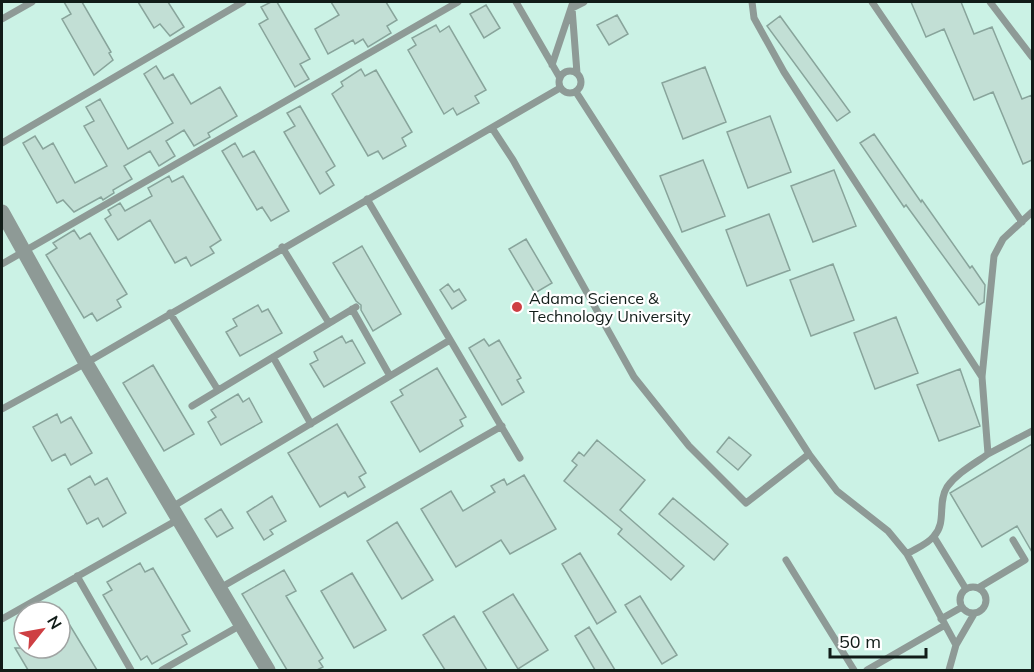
<svg xmlns="http://www.w3.org/2000/svg" width="1034" height="672" viewBox="0 0 1034 672" font-family="Mulish,sans-serif">
<style>
.built{fill:#cbf2e5;fill-rule:evenodd}
.building{fill:#c2dfd5;stroke:#88a49b;stroke-width:1.5}
.lines{fill:none;stroke-linecap:round;stroke-linejoin:round}
.service{stroke:#8e9a96;stroke-width:7}
.tertiary{stroke:#8e9a96;stroke-width:15}
.poi-dot{fill:#ce3f43;stroke:#fff;stroke-width:2}
.labels{text-anchor:middle;dominant-baseline:central;stroke-width:4.5;stroke-linejoin:round;paint-order:stroke}
.poi-label{font-size:16px;fill:#111c18;stroke:#fff;text-anchor:start}
</style>
<rect width="100%" height="100%" fill="#defcf1"/>
<path class="built" d="M2 2H1032V670H2ZM24 612H60V648H24Z"/>
<path class="building" d="M64 2H82L111 52 109 53 113 60 94 75 62 19 71 14Z
M138 2H168L184 27 170 36 160 24 154 28Z
M271 2H277L310 59 300 64 309 79 295 87 259 24 268 19 261 7Z
M331 2H386L397 20 387 26 391 33 368 47 363 39 355 44 353 40 328 54 315 29 339 15Z
M911 2H961L974 34 992 27 1022 99 1032 95V160L1023 164 993 92 974 100 944 29 926 37Z
M486 5 500 28 484 38 470 14Z
M617 15 628 34 609 45 597 25Z
M780 16 850 112 837 121 767 26Z
M436 25 440 32 449 26 486 90 475 96 479 103 457 115 453 108 444 114 408 50 416 45 412 38Z
M156 66 164 79 173 74 191 104 220 87 237 116 208 133 210 137 194 146 184 130 166 141 175 156 159 166 150 151 124 166 132 179 113 190 114 193 103 200 101 197 74 212 63 200 57 203 23 143 35 136 43 149 53 143 75 183 107 166 84 126 94 121 86 107 100 99 128 149 173 123 144 74Z
M705 67 726 122 683 139 662 83Z
M361 69 365 76 376 70 412 132 402 138 406 146 383 159 378 151 368 156 332 94 343 86 341 82Z
M300 106 335 166 326 172 334 185 320 194 284 132 295 126 287 113Z
M770 116 791 172 748 188 727 132Z
M874 134 921 202 922 200 970 268 972 266 985 285 984 302 979 305 906 205 904 207 860 143Z
M235 143 243 157 254 151 289 211 271 221 262 207 257 210 222 151Z
M703 160 725 216 682 232 660 176Z
M834 170 856 226 813 242 791 186Z
M169 176 172 182 183 176 221 240 210 247 214 253 191 266 186 257 175 263 150 220 118 240 105 219 111 215 108 210 120 203 125 211 152 196 148 188Z
M769 214 790 270 747 286 726 230Z
M74 230 80 239 90 233 127 294 117 300 121 307 97 321 92 313 84 318 46 255 57 248 53 243Z
M526 239 552 283 535 293 509 249Z
M362 246 401 314 373 331 361 310V305L356 301 333 263Z
M833 264 854 320 811 336 790 280Z
M448 284 454 292 459 289 466 300 452 309 440 290Z
M258 305 262 312 268 309 282 333 240 356 226 332 237 326 233 319Z
M896 317 918 373 875 389 854 333Z
M342 336 346 343 352 340 365 363 324 387 310 364 318 360 314 352Z
M484 339 489 346 499 340 521 378 517 380 524 392 502 405 469 348Z
M153 365 194 434 164 451 123 383Z
M437 368 466 417 460 420 463 426 420 452 391 402 403 395 400 390Z
M960 369 980 426 939 441 917 385Z
M238 394 243 402 249 398 262 422 221 445 208 422 216 417 211 410Z
M57 414 61 423 71 417 92 453 71 465 65 454 52 461 33 427Z
M337 424 366 473 359 477 365 487 348 497 345 492 320 507 288 453Z
M729 437 751 455 738 470 717 452Z
M597 440 645 480 620 510 684 566 671 580 618 534 622 529 564 481 577 465 572 461 579 452 584 456Z
M1032 444V552L1017 526 982 547 950 493Z
M524 475 556 529 510 554 501 540 456 567 421 509 451 491 463 511 495 492 491 486 504 479 507 485Z
M90 476 95 485 107 478 126 513 103 527 98 518 87 524 68 489Z
M272 496 286 521 270 530 273 534 264 540 247 512Z
M673 498 728 544 714 560 659 514Z
M221 509 233 528 217 537 205 519Z
M397 522 433 580 402 599 367 541Z
M580 553 616 612 597 624 562 564Z
M140 563 145 572 153 568 190 631 182 635 187 644 152 664 147 656 141 660 103 595 112 590 107 582Z
M284 570 296 591 286 596 323 658 319 661 323 667 317 670H287L242 594Z
M352 573 386 630 354 648 321 591Z
M513 594 548 650 518 669 483 612Z
M640 596 677 655 662 664 625 605Z
M60 609 97 670H28L15 648H60Z
M454 616 487 670H445L423 635Z
M589 627 615 670H595L575 636Z"/>
<g class="lines">
<path class="service" d="M516 2 560 78
M752 2 754 18 784 72 982 377
M872 2 1022 222
M990 2 1032 57
M2 19 32 2
M552 65 573 2
M559 82a11 11 0 1 1 22 0a11 11 0 1 1-22 0Z
M577 73 572 8 584 2
M576 92 809 454
M492 128 513 160 634 377 689 446 746 503 809 454 837 491 888 531 907 554 956 645
M2 143 243 2
M367 199 520 458
M282 247 329 323
M2 264 458 2
M352 309 390 376
M170 313 218 390
M273 357 311 424
M192 406 356 307
M2 409 86 363 560 88
M988 454 1032 431
M172 507 450 340
M934 537 966 589
M907 554C915 549 928 544 934 536 947 522 937 503 947 487 957 473 974 464 988 454L982 377 994 256 1003 239 1032 212
M786 560 854 670
M77 576 131 670
M960 600a13 13 0 1 1 26 0a13 13 0 1 1-26 0Z
M220 588 502 426
M978 588 1025 560 1013 540
M2 619 179 519
M941 619 962 607
M162 670 241 625
M867 670 945 625
M949 670 956 645 974 614"/>
<path class="tertiary" d="M2 212 86 363 268 670"/>
</g>
<circle class="poi-dot" cx="517" cy="307" r="6"/>
<g class="labels">
<g class="poi-label">
<text x="529" y="298">Adama Science &amp;<tspan x="529" dy="18">Technology University</tspan></text>
</g>
</g>
<rect width="1034" height="672" fill="none" stroke="#111c18" stroke-width="6"/>
<g transform="translate(42 630) rotate(59)"><circle r="28" fill="#ffffff" stroke="#a0a4a3" stroke-width="1.5"/>
<path d="M0-4.5L10 22L0 15L-10 22Z" fill="#ce3f43"/>
<text y="-9" font-size="16" font-weight="bold" text-anchor="middle" fill="#111c18">N</text>
</g>
<path d="M830 648v9h96v-9" fill="none" stroke="#111c18" stroke-width="3"/>
<text x="839" y="648" font-size="18" fill="#111c18" stroke="#ffffff" stroke-width="4.5" paint-order="stroke">50 m</text>
</svg>
